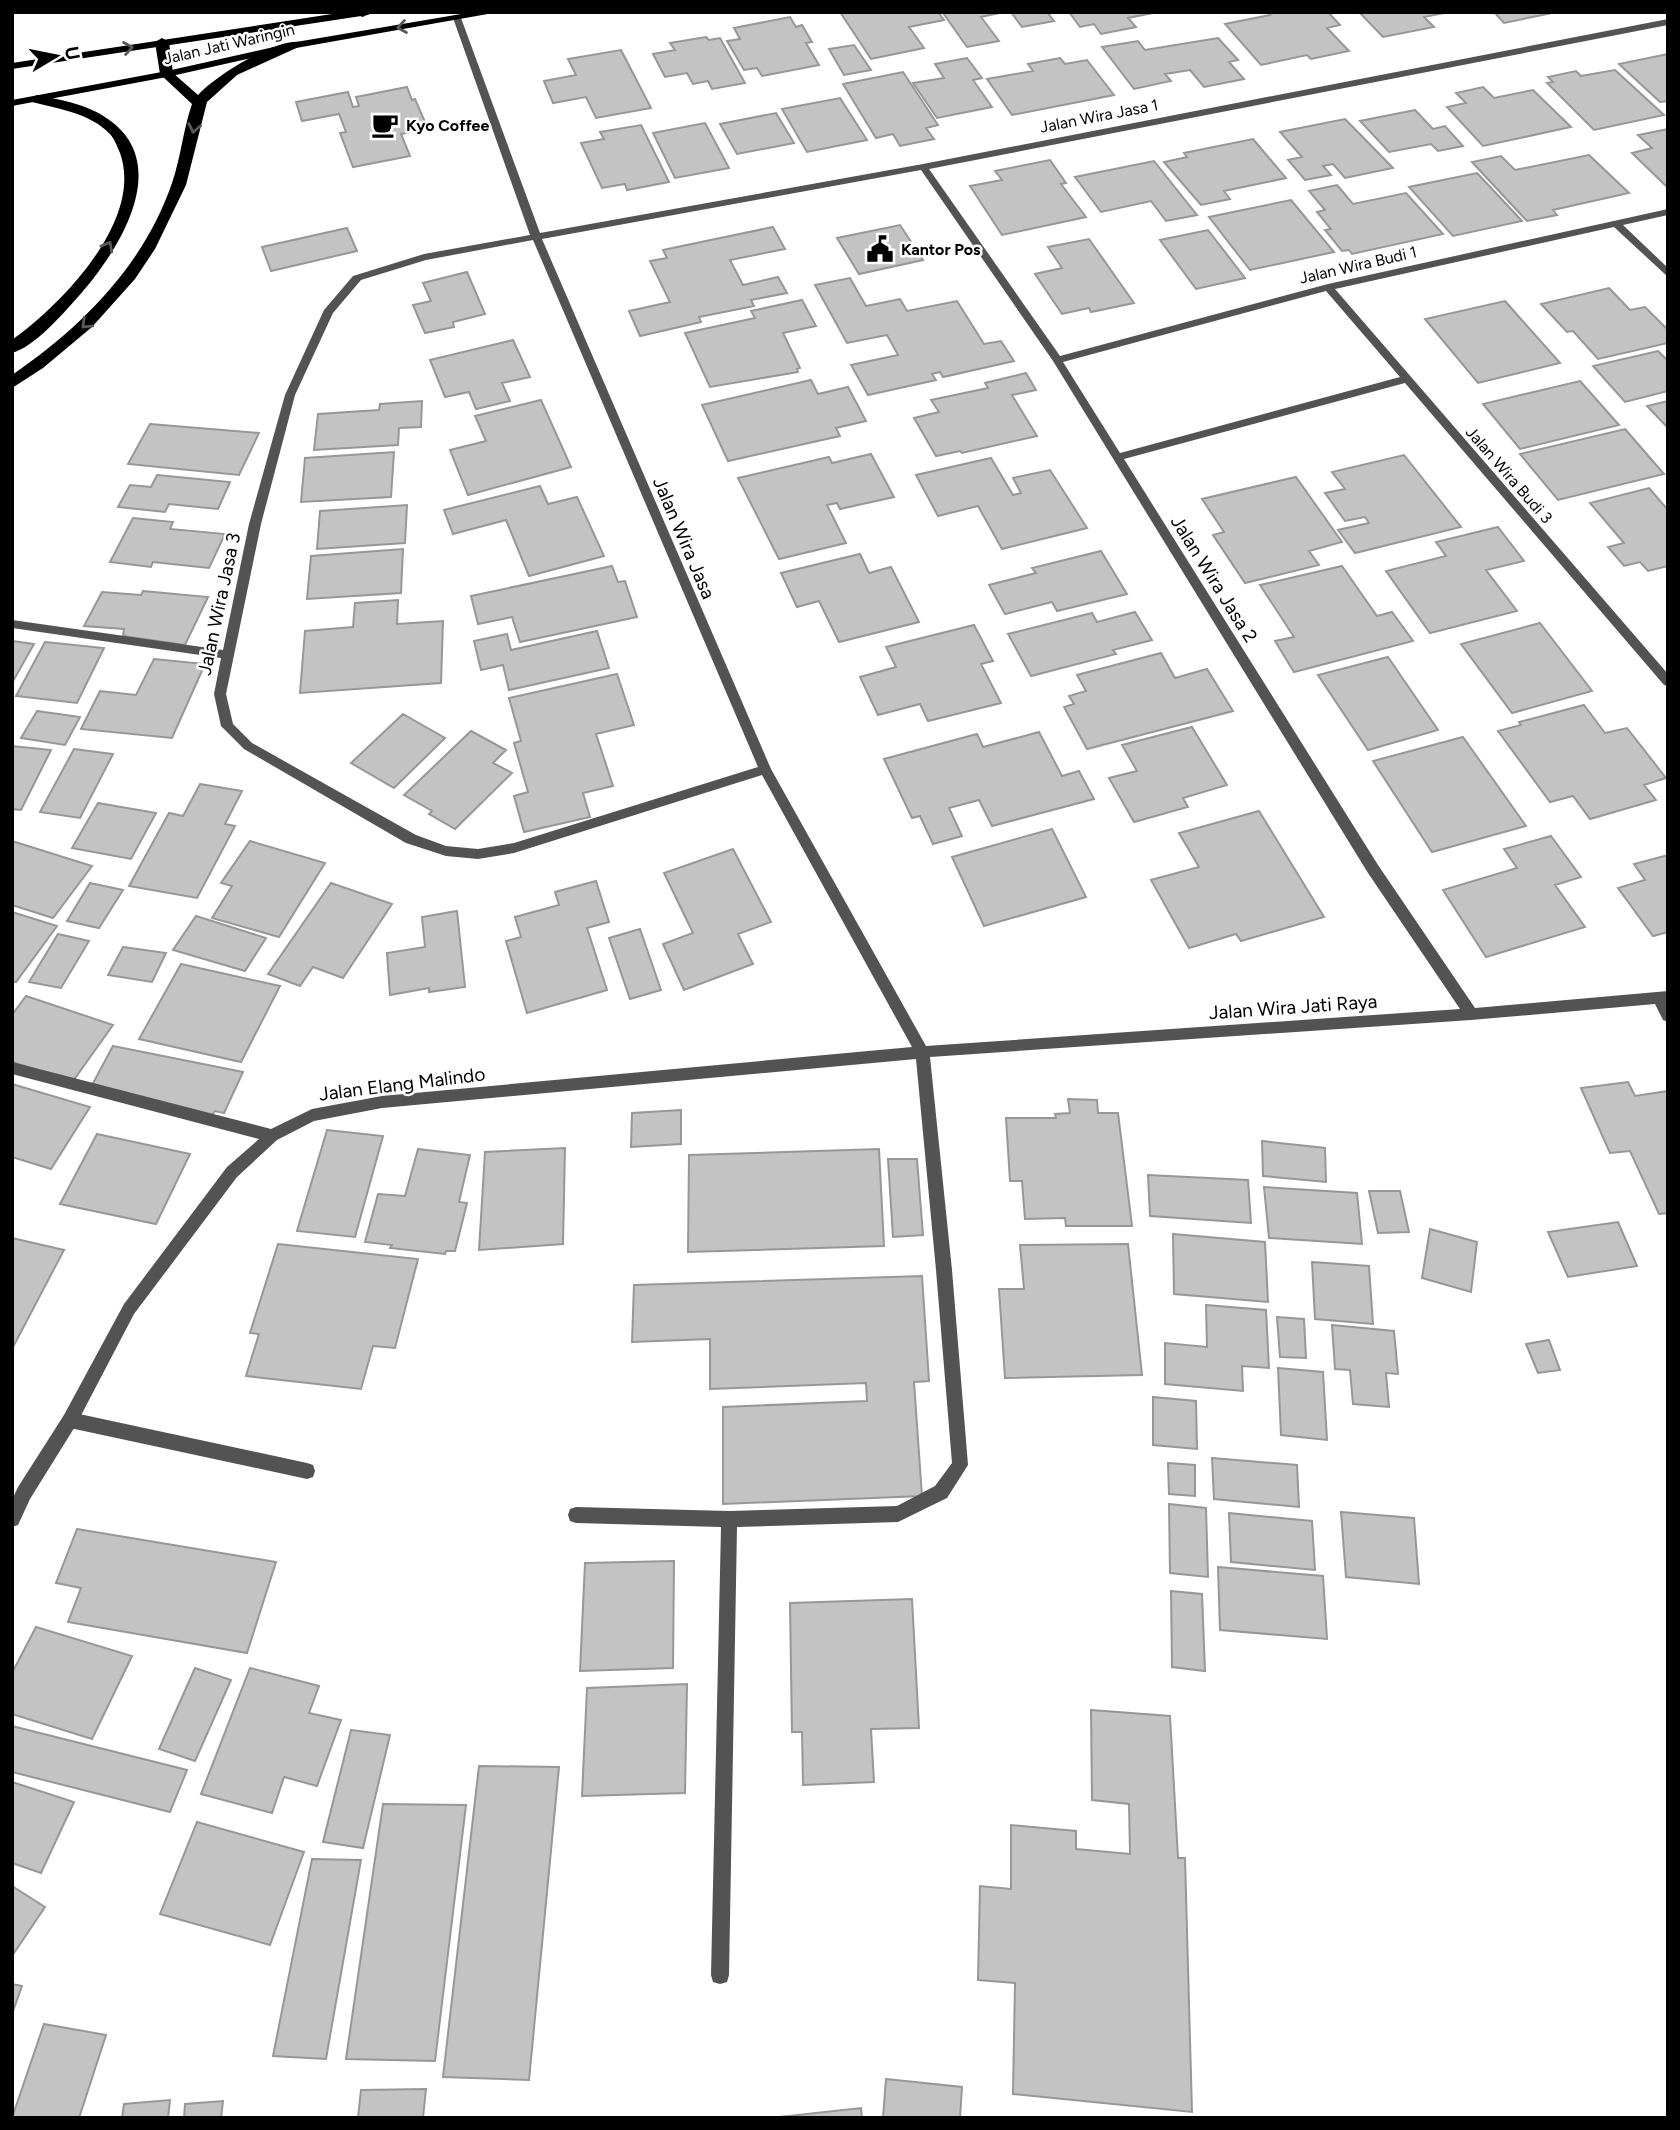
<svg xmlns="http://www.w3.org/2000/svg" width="1680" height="2130" viewBox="0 0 1680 2130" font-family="Figtree,sans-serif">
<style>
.building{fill:#c3c3c3;stroke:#979797;stroke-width:2}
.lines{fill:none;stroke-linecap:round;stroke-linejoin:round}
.service{fill:#535353;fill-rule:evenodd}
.minor{fill:#535353;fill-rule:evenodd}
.primary{fill:#000;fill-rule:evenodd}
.motorway{fill:#000;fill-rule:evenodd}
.oneway{stroke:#595959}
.labels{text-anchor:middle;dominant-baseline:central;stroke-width:5;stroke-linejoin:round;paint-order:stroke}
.far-street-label{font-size:16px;fill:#000;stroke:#fff}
.far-poi-label{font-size:16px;font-weight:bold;fill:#000;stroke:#fff;text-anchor:start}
.street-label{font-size:19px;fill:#000;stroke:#fff}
</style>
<rect width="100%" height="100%" fill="#fff"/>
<path class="building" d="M840 12H938L944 20 909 27 924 48 871 59Z
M1004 12 981 17 999 41 967 47 943 13Z
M1011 12H1047L1054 21 1022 27Z
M1069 12H1158L1128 18 1136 27 1101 34 1094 24 1080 27Z
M1268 12H1328L1340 25 1327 28 1349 51 1311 59 1307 55 1261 65 1225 24 1270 15Z
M1359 12H1449L1424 17 1434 27 1383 37Z
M1494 12H1557L1504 23Z
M790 17 796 27 802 25 812 42 806 43 819 65 762 76 757 68 744 70 727 41 740 39 734 28Z
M706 37 709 40 720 38 745 83 712 89 708 81 693 84 687 73 665 77 653 54 675 50 670 43Z
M1218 38 1238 60 1229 62 1244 79 1204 87 1190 70 1165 74 1171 81 1134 89 1102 47 1138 41 1145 50Z
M854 45 871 70 844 75 829 49Z
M621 50 651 108 596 118 586 97 553 103 544 81 576 75 568 59Z
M1668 54V101L1660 102 1619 64Z
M967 58 982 78 973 80 992 107 937 118 913 83 944 78 935 64Z
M1060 58 1065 64 1087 60 1114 95 1012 115 987 79 1033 71 1028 64Z
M1615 70 1664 115 1594 130 1547 83 1553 82 1548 77 1576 71 1581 76Z
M903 72 938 125 926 128 934 139 900 146 893 134 876 138 843 84Z
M407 87 412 100 415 99 428 129 401 134 410 156 353 167 340 133 346 132 339 114 302 121 296 102 348 92 353 107 359 106 356 97Z
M1483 87 1494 98 1533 90 1571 127 1483 146 1447 107 1466 103 1456 93Z
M840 98 867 140 807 152 782 109Z
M1415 110 1433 129 1445 126 1463 146 1438 151 1431 144 1389 152 1360 121Z
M776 113 794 143 737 154 720 124Z
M1345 119 1393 168 1345 178 1333 164 1323 166 1331 175 1305 180 1288 160 1302 157 1280 132Z
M705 123 729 168 675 178 653 133Z
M641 125 669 182 627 190 625 184 602 188 581 143 604 139 600 132Z
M1668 129V185L1666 186 1632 153 1652 148 1638 135Z
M1253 139 1286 178 1224 191 1230 199 1201 205 1164 162 1187 157 1184 153Z
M1589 155 1629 193 1553 210 1557 215 1527 221 1472 162 1501 156 1515 170Z
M1050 160 1066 183 1061 184 1086 217 1002 235 970 186 1002 180 995 171Z
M1154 161 1197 215 1166 221 1151 201 1101 212 1075 177Z
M1477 173 1522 221 1453 236 1409 187Z
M1337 185 1353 204 1406 193 1443 234 1352 254 1349 250 1342 251 1325 230 1331 229 1317 212 1325 210 1309 191Z
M1291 200 1334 252 1250 270 1209 217Z
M900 225 923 260 859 274 837 238Z
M773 227 785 249 730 260 743 285 778 277 787 293 751 300 754 306 699 317 701 322 640 336 629 311 670 302 650 261 667 258 663 250Z
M347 228 357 251 271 271 262 247Z
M1208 230 1245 278 1196 289 1160 240Z
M1089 239 1134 303 1091 312 1089 308 1062 314 1035 274 1062 268 1048 247Z
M467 272 485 314 453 322 454 327 425 333 413 305 431 301 423 283Z
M850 278 866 306 900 299 907 311 957 301 984 344 1001 341 1014 361 943 377 940 372 932 374 936 380 868 395 851 365 898 355 887 335 847 343 815 285Z
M1609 288 1630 310 1645 307 1668 330V343L1598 359 1573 331 1567 332 1541 304Z
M802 300 816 326 783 333 800 368 797 369 798 372 710 387 685 333 755 318 751 311Z
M1505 301 1560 363 1478 383 1425 319Z
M513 340 530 377 502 383 510 401 476 409 469 392 445 397 430 360Z
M1658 351 1668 361V391L1625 402 1593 366Z
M1026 373 1036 390 1012 395 1037 436 962 453 960 451 936 456 914 418 939 412 931 400 988 388 985 383Z
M811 380 818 394 848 387 866 421 836 428 840 436 728 461 702 405Z
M1580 381 1619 425 1520 449 1483 404Z
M541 400 571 467 468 495 450 450 486 441 475 416Z
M422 401 421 427 399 428 398 445 314 450 318 414 379 410 380 404Z
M1668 401V428L1647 406Z
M150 424 259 433 239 475 128 464Z
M1625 429 1664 474 1558 500 1520 454Z
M394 452 391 497 301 502 305 458Z
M871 454 894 497 840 509 837 503 827 505 846 543 779 559 738 478 829 457 832 463Z
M1404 455 1461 527 1355 553 1338 530 1369 523 1365 517 1345 521 1325 493 1345 489 1332 472Z
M991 458 1013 495 1021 493 1013 478 1050 470 1087 528 1002 549 978 506 938 516 916 475Z
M157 475 230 482 218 509 169 504 165 512 118 507 130 485 151 487Z
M1296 477 1342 542 1309 551 1319 565 1245 583 1213 535 1224 532 1202 499Z
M540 486 548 504 577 497 604 556 529 576 506 520 453 534 444 510Z
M1649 488 1668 510V566L1648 571 1640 562 1624 566 1608 547 1624 543 1590 503Z
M407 505 405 543 317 549 320 511Z
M133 518 173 522 170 529 225 534 209 568 153 562 151 567 110 562Z
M1498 527 1524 561 1486 570 1517 611 1430 633 1386 571 1446 556 1436 542Z
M403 549 401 593 307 599 311 556Z
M1101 551 1127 594 1057 611 1052 602 1005 614 989 585 1036 573 1032 568Z
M860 554 869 573 891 567 919 622 839 642 819 601 797 607 781 573Z
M612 566 618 582 625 581 637 617 520 642 512 617 478 624 471 596Z
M1342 566 1377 616 1392 612 1413 641 1294 672 1275 641 1294 637 1260 585Z
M143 591 208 597 185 645 123 636 124 629 84 626 102 592 141 595Z
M398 600 397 624 443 621 441 683 300 693 305 631 353 627 355 603Z
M1135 612 1152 640 1113 650 1116 654 1031 676 1008 634 1092 613 1097 622Z
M1540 623 1592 691 1512 713 1461 644Z
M974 625 993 661 981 664 1001 703 928 721 920 704 878 715 860 677 896 667 886 647Z
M597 631 609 668 509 690 503 665 481 670 474 641 507 634 511 650Z
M12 641 34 644 12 683Z
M45 642 104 648 77 703 16 696Z
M1161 653 1175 678 1207 669 1233 711 1087 749 1064 707 1074 704 1069 696 1086 691 1077 675Z
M1388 657 1438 730 1368 750 1318 675Z
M154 659 205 664 172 738 81 729 100 691 136 695Z
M617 674 634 725 596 734 613 786 583 793 590 817 524 832 514 796 528 792 514 743 521 741 509 698Z
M1584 705 1605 733 1627 728 1666 778 1644 785 1656 800 1590 819 1573 796 1550 802 1498 731 1521 725 1519 722Z
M37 711 80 717 65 745 21 738Z
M403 714 445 738 394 788 351 763Z
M1192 727 1227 785 1183 798 1188 807 1134 822 1109 778 1137 771 1122 745Z
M471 731 506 750 493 763 512 773 455 829 429 814 432 811 404 795Z
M1039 732 1062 776 1079 771 1094 799 992 826 979 800 949 808 962 836 933 844 920 816 912 818 884 759 977 734 983 747Z
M1463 737 1526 826 1432 852 1373 761Z
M12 746 51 750 21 810 12 809Z
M74 749 113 754 80 818 40 812Z
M200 784 242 791 225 824 235 826 197 898 129 886 169 813 183 816Z
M98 803 156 813 131 859 72 848Z
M1259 811 1324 917 1241 941 1236 934 1189 948 1151 880 1199 867 1179 833Z
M1052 829 1086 897 984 926 952 857Z
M1551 836 1581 877 1555 885 1585 927 1486 957 1443 890 1517 868 1504 849Z
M12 841 92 866 53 918 12 905Z
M250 841 325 863 279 937 212 918 232 886 221 883Z
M733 849 771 922 738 934 753 964 684 990 663 944 693 933 664 873Z
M1668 855V932L1653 936 1618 888 1645 880 1634 864Z
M596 881 609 922 587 928 607 990 527 1013 506 941 521 937 515 917 559 905 555 892Z
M90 883 123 890 99 928 67 921Z
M331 883 392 904 343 978 313 967 300 986 268 974Z
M457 911 465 987 429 992V988L390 995 387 953 425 947 422 917Z
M12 912 57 926 16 982 12 981Z
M196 916 266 938 245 971 173 950Z
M640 929 661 990 630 999 609 938Z
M58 934 89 941 61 988 29 982Z
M123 947 166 953 152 982 108 975Z
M181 964 280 986 241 1062 139 1039Z
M26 996 113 1025 73 1081 12 1062V1015Z
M113 1046 243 1072 224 1113 215 1111 212 1115 92 1085Z
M1628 1082 1635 1096 1668 1091V1213L1659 1214 1630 1151 1610 1153 1581 1088Z
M12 1084 90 1107 51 1169 12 1157Z
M1068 1099 1097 1100 1098 1113H1118L1132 1226H1066L1065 1218 1025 1219 1022 1181H1010L1006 1118H1056L1055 1114 1070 1113Z
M681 1110V1144L631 1147 632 1113Z
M327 1130 383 1136 355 1237 297 1231Z
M97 1134 190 1154 156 1224 60 1204Z
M1262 1141 1325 1148 1326 1182 1263 1176Z
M565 1148 563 1244 479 1250 485 1152Z
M418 1149 470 1155 459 1202 467 1203 455 1251H446L445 1254 390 1248 392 1245 365 1242 378 1194 405 1196Z
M879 1149 884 1246 688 1252 689 1155Z
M888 1159H917L923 1235 893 1237Z
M1148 1175 1248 1180 1251 1223 1150 1216Z
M1264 1187 1357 1193 1362 1244 1269 1238Z
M1369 1191H1400L1409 1232 1378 1233Z
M1618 1222 1637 1266 1568 1277 1548 1232Z
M1430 1229 1477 1242 1471 1292 1422 1278Z
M1173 1234 1265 1242 1268 1302 1174 1294Z
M12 1238 64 1250 12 1349Z
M278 1244 418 1259 395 1348 373 1346 361 1389 246 1376 259 1334 250 1333Z
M1128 1244 1142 1375 1005 1378 999 1289H1024L1020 1245Z
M1312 1262 1369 1266 1373 1324 1315 1319Z
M922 1276 929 1381 914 1382 922 1496 723 1504V1407L867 1401 866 1383 710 1389V1339L632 1342 634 1285Z
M1206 1305 1266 1310 1269 1368 1242 1366 1243 1391 1165 1384V1343L1207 1347Z
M1277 1317 1304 1319 1306 1358 1280 1357Z
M1332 1325 1394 1331 1398 1374 1386 1373 1389 1407 1353 1404 1350 1370 1335 1369Z
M1549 1340 1560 1370 1538 1373 1526 1344Z
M1278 1368 1323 1372 1327 1440 1281 1435Z
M1153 1397 1196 1401 1197 1449 1153 1445Z
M1212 1458 1297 1465 1299 1507 1214 1499Z
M1168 1463 1195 1465V1496L1169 1494Z
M1169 1504 1206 1508 1208 1577 1170 1573Z
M1341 1512 1414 1518 1419 1584 1346 1577Z
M1229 1513 1312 1521 1315 1570 1231 1562Z
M77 1529 276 1562 247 1653 68 1622 81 1588 56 1583Z
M674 1561 673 1668 580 1671 585 1563Z
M1218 1567 1323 1576 1327 1639 1220 1630Z
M1171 1591 1202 1594 1205 1671 1172 1667Z
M912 1599 919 1728 871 1729 874 1782 803 1785 802 1732H792L790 1603Z
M36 1627 132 1656 92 1739 12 1714V1673Z
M195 1668 231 1680 195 1761 159 1749Z
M250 1668 319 1686 309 1713 341 1720 317 1786 284 1777 272 1813 201 1794Z
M687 1684 685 1793 582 1796 587 1688Z
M1091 1710 1170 1716 1178 1858H1185L1192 2112 1013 2094 1015 1983 978 1980 980 1886 1011 1889V1825L1076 1831V1849L1130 1854 1129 1804 1092 1800Z
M12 1726 187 1770 170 1812 12 1772Z
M351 1730 390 1735 363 1848 323 1842Z
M479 1766 559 1767 529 2080 443 2077Z
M12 1782 74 1802 41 1873 12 1863Z
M383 1804 466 1805 435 2061 346 2059Z
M197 1822 304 1852 270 1945 160 1914Z
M312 1859 361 1860 326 2059 273 2056Z
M12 1886 45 1907 12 1956Z
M12 1984 22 1986 12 2014Z
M44 2024 106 2035 79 2118H12Z
M886 2079 962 2087 960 2118H883Z
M426 2089 423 2118H358L361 2090Z
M170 2100 168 2118H122L124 2104Z
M223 2101 221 2118H184L185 2104Z
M861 2108 862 2118H770Z"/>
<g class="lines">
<path class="service" d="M70 1412 307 1463 313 1465 315 1471 313 1477 307 1479 70 1428 64 1425 62 1420 64 1415Z"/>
<path class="minor" d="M457 15 461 18 540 233 923 164 1668 19V25L929 169 1060 356 1328 284 1668 209V215L1623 225 1668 268V277L1614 227 1335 289 1668 674V686L1664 685 1405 383 1124 459 1378 865 1475 1008 1668 991V1022L1663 1020 1655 1004 1471 1020 930 1057 952 1270 968 1465 947 1498 898 1522 737 1527 729 1975 727 1982 720 1984 713 1982 711 1975 721 1527 576 1523 570 1521 568 1515 570 1509 576 1507 729 1511 897 1506 935 1486 952 1463 936 1270 916 1059 382 1108 314 1121 277 1140 237 1177 134 1314 76 1425 30 1499 18 1525 12 1527V1500L18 1487 64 1415 124 1304 227 1167 259 1139 12 1074V1062L271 1129 312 1109 382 1096 912 1047 762 775 514 853 478 859 446 856 406 843 244 749 221 726 214 694 221 658 12 628V620L223 650 249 524 285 395 324 310 353 276 424 254 530 235 453 18ZM921 170 1053 361 1368 873 1460 1009 926 1046 771 769 542 239ZM533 240 758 767 514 843 478 849 446 846 416 835 252 743 233 724 226 694 261 524 295 395 333 313 361 280 426 260ZM1326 291 1400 377 1120 453 1063 362Z"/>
<path class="primary" d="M345 12H373L368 15 12 69V63Z
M473 12H499L296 48 167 77 12 106V100L167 71 296 42Z"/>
<path class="motorway" d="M348 12H369V13L363 17Z
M162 38 169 42 173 73 198 95C215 76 275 38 301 42L303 45 237 75 207 102 186 185 155 249 135 279 92 327 43 368 12 388V375C82 327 144 265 172 183 181 157 183 130 192 104L160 74 155 42Z
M37 95C62 100 91 105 112 122 173 169 115 256 77 298 62 315 34 347 12 353V340C62 304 144 220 120 153 117 146 115 140 110 134 90 113 59 109 32 102L30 99Z"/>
</g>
<defs><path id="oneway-chevron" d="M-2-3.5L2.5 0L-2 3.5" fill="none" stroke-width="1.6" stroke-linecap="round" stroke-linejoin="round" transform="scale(1.75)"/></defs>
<g class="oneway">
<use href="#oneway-chevron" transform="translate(402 27) rotate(171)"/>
<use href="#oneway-chevron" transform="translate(128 48) rotate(-9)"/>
<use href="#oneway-chevron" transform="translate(194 128) rotate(101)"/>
<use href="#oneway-chevron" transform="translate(108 246) rotate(-61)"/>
<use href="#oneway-chevron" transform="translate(86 324) rotate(136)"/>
</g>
<defs>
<symbol id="cafe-bare" viewBox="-9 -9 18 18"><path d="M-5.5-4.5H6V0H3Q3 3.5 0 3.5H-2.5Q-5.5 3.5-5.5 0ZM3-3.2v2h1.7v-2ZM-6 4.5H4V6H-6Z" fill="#000" stroke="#fff" stroke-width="2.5" paint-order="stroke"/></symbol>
<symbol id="civic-bare" viewBox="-9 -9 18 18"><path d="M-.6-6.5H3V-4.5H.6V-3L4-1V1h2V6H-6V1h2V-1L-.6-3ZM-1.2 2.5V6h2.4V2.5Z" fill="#000" stroke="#fff" stroke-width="2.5" paint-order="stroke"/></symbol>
</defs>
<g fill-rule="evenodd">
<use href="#cafe-bare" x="366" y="106" width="38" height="38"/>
<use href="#civic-bare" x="861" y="230" width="38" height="38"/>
</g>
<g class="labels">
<g class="far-street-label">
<text transform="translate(229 44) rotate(-13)">Jalan Jati Waringin</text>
<text transform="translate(1099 116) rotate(-11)">Jalan Wira Jasa 1</text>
<text transform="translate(1358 265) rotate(-13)">Jalan Wira Budi 1</text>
<text transform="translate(1509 475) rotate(49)">Jalan Wira Budi 3</text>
</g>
<g class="far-poi-label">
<text x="406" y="125">Kyo Coffee</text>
<text x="901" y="249">Kantor Pos</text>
</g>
<g class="street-label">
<text transform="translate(684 538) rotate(67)">Jalan Wira Jasa</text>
<text transform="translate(1214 579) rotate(58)">Jalan Wira Jasa 2</text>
<text transform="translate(219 604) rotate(-78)">Jalan Wira Jasa 3</text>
<text transform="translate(1293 1007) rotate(-4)">Jalan Wira Jati Raya</text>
<text transform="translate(402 1084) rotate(-7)">Jalan Elang Malindo</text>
</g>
</g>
<rect width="1680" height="2130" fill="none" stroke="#000000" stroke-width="28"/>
<g transform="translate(56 56) rotate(80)" stroke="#ffffff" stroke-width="5" paint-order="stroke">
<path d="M0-5L12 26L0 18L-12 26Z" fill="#000000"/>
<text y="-10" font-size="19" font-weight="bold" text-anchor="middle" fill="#000000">U</text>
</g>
</svg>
